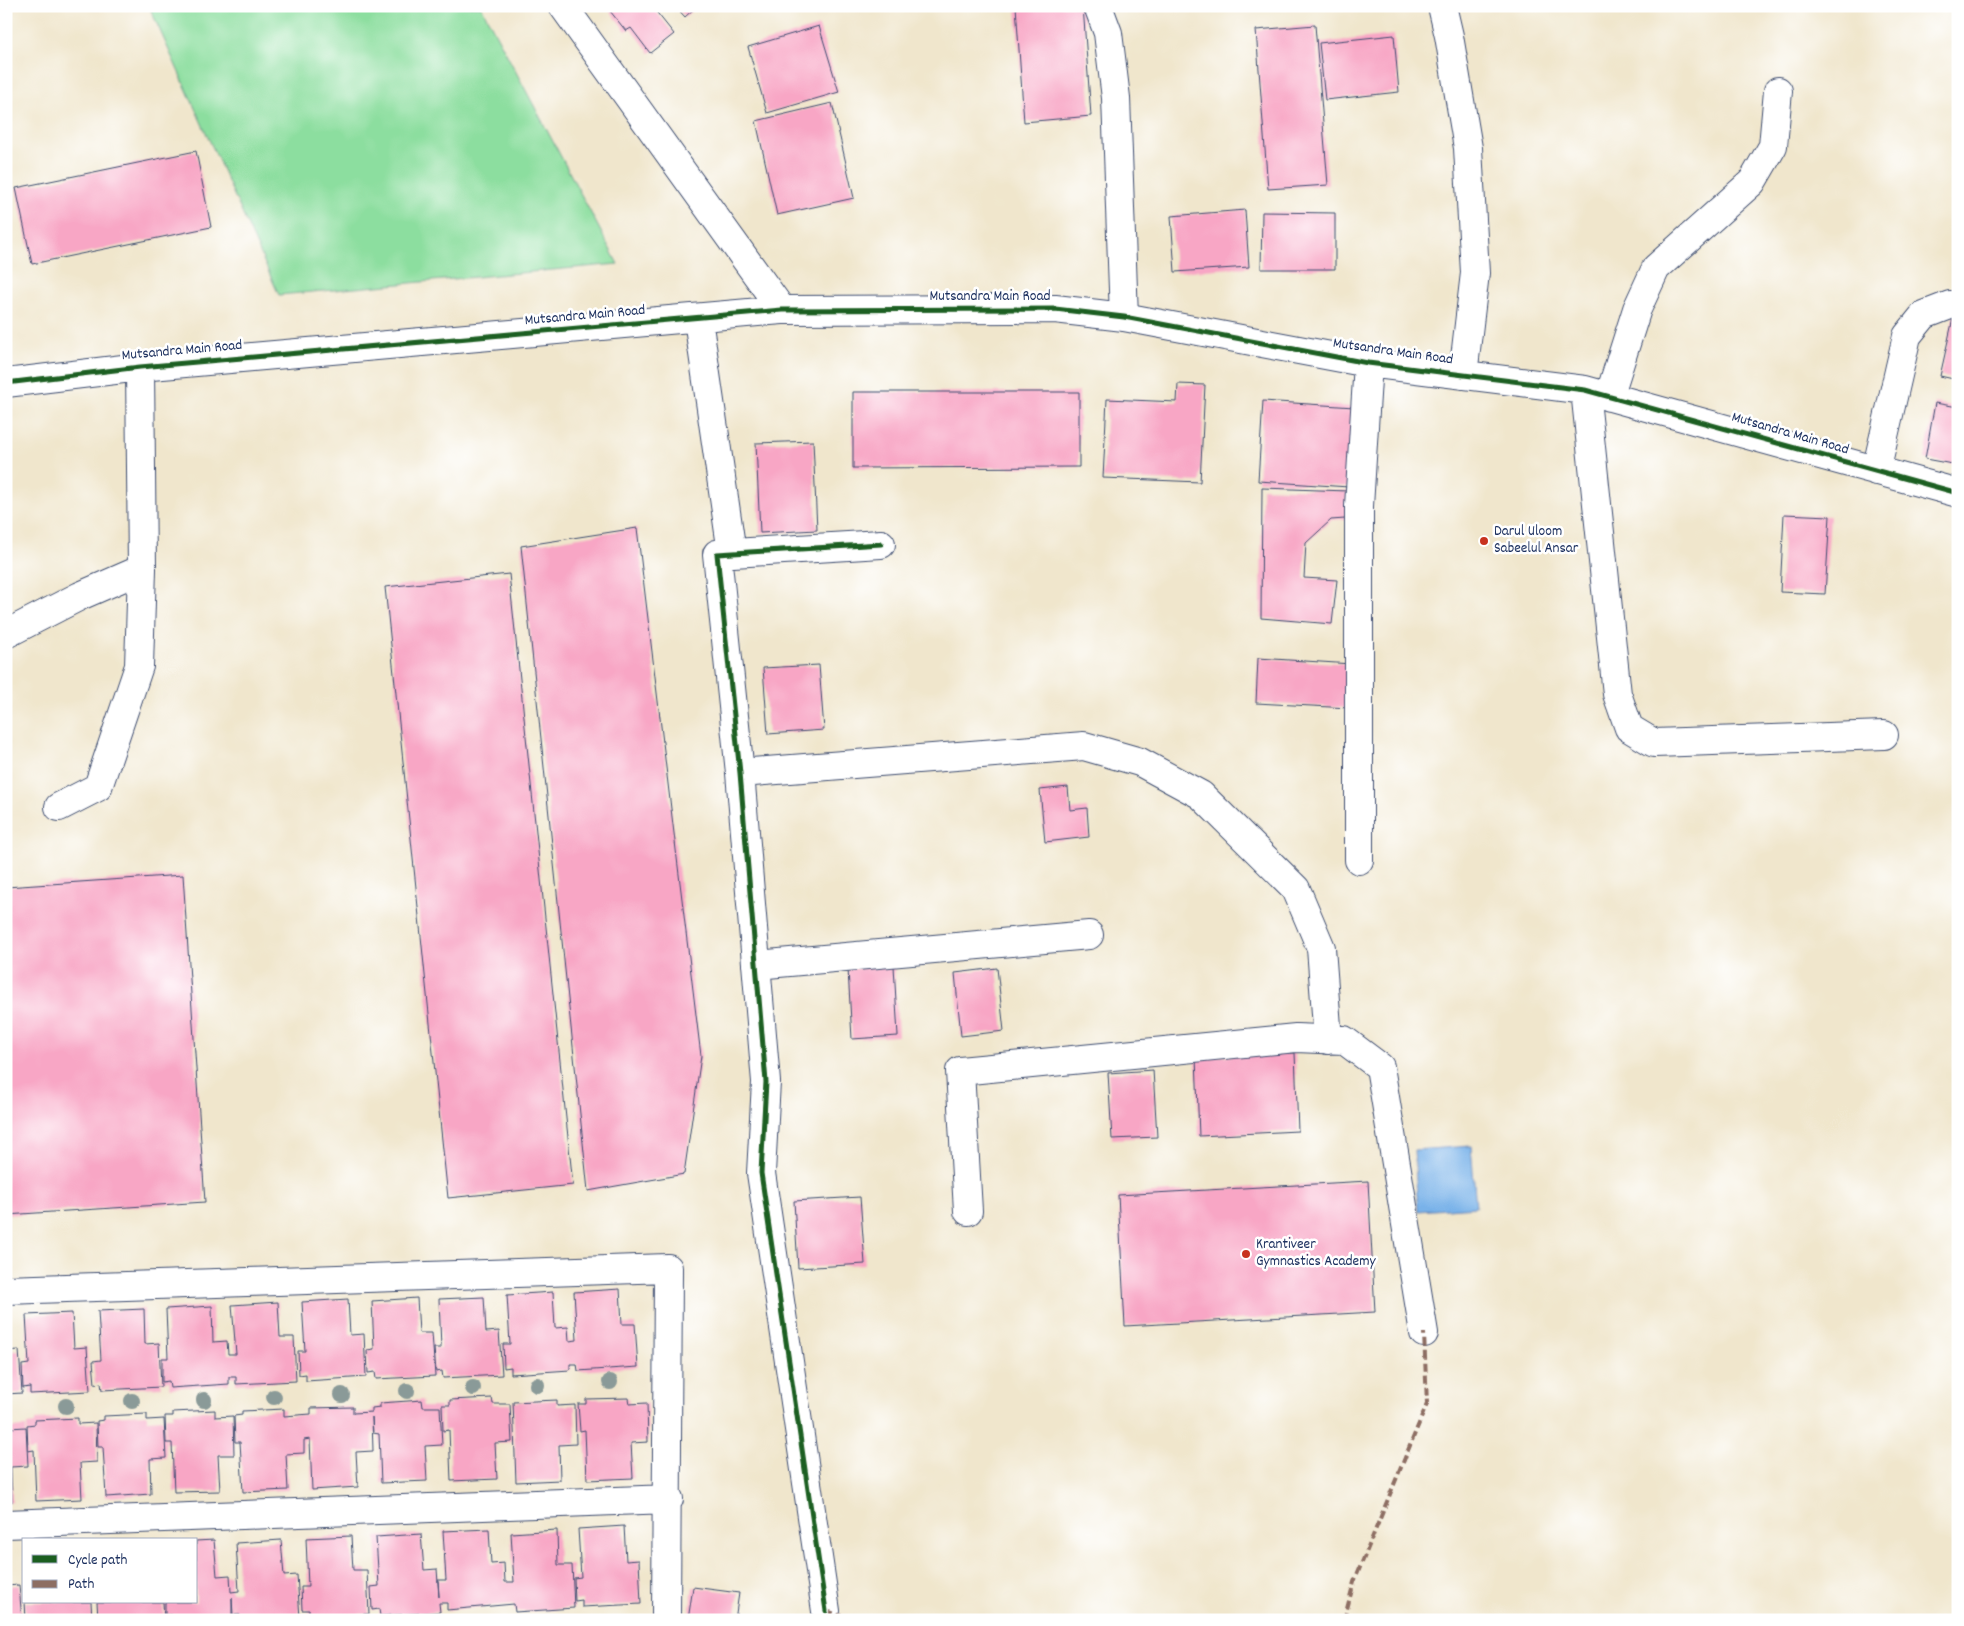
<svg xmlns="http://www.w3.org/2000/svg" width="1964" height="1626" viewBox="0 0 1964 1626" font-family="Dekko,sans-serif">
<style>
.green{fill:#8cde9f;stroke:#54867e}
.water{fill:#79b2e9;stroke:#4a70a4}
.building{fill:#f8a6c5}
.lines{fill:none;stroke-linecap:round;stroke-linejoin:round}
.minor-casing{stroke:#3b4a6e;stroke-width:30}
.minor{stroke:#fff;stroke-width:28}
.quiet{stroke:#8d6e63;stroke-width:4;stroke-dasharray:8 4;stroke-linecap:butt}
.cycleway-casing{stroke:#fff;stroke-width:8}
.cycleway{stroke:#1b5e20;stroke-width:5}
.tree{fill:#8a9a98}
.poi-dot{fill:#c8321e;stroke:#fff;stroke-width:2}
.labels{text-anchor:middle;dominant-baseline:central;stroke-width:5;stroke-linejoin:round;paint-order:stroke}
.street-label{font-size:15px;fill:#1b2f5e;stroke:#fff}
.poi-label{font-size:15px;fill:#1b2f5e;stroke:#fff;text-anchor:start}
</style>
<rect width="100%" height="100%" fill="#fff"/>
<filter id="ink" filterUnits="userSpaceOnUse"><feTurbulence type="fractalNoise" baseFrequency=".02" numOctaves="2"/><feDisplacementMap in="SourceGraphic" scale="10" xChannelSelector="R" yChannelSelector="G"/><feConvolveMatrix kernelMatrix="1 2 1 2 8 2 1 2 1" color-interpolation-filters="sRGB"/></filter>
<filter id="wash" filterUnits="userSpaceOnUse"><feTurbulence type="fractalNoise" baseFrequency=".0096" numOctaves="4" result="noise"/><feDisplacementMap in="SourceGraphic" scale="20" xChannelSelector="R" yChannelSelector="G"/><feGaussianBlur stdDeviation="1.12" result="paint"/><feColorMatrix in="noise" values="0 0 0 0 0 0 0 0 0 0 0 0 0 0 0 0 0 1.4 0 .05"/><feComposite in="paint" operator="in"/></filter>
<g filter="url(#wash)">
<rect width="100%" height="100%" fill="#f0e6cc"/>
<path class="green" d="M149 6H481L618 264 279 295Z"/>
<path class="water" d="M1471 1146 1476 1207 1418 1211 1414 1150Z"/>
<g id="blocks">
<path class="building" d="M606 6H658L654 9 674 34 650 53 631 28 626 31Z
M675 6H697L685 17Z
M1016 6H1083L1091 116 1024 122Z
M1315 25 1328 185 1268 189 1256 30Z
M819 26 839 92 767 113 748 47Z
M1394 35 1399 92 1325 100 1319 43Z
M832 103 854 198 777 215 756 121Z
M196 151 211 227 32 264 16 188Z
M1245 210 1249 267 1175 272 1171 216Z
M1262 212 1335 213V269H1261Z
M1954 314 1958 315V380L1940 376Z
M1178 384 1205 385 1200 482 1103 478 1107 399 1177 402Z
M853 392H1079V467L853 468Z
M1263 401 1354 407 1349 487 1258 481Z
M1935 403 1958 407V465L1925 459Z
M813 441 817 530 760 533 756 443Z
M1262 488 1348 491 1345 519 1331 520 1306 543 1304 578 1337 580 1332 624 1261 618Z
M1784 514 1830 516 1825 594 1780 592Z
M637 528 701 1056 684 1174 588 1191 521 546Z
M509 574 573 1185 448 1198 385 587Z
M1258 658 1352 664 1349 708 1256 703Z
M819 665 824 730 768 734 763 668Z
M1068 787 1070 810 1087 808 1089 837 1045 842 1040 790Z
M183 875 205 1202 6 1215V887Z
M894 966 898 1036 852 1039 848 969Z
M997 968 1004 1031 961 1036 955 973Z
M1295 1053 1298 1131 1199 1136 1196 1057Z
M1153 1070 1157 1137 1112 1139 1108 1073Z
M1368 1181 1375 1312 1125 1326 1118 1195Z
M860 1197 865 1264 798 1268 794 1201Z
M620 1289 622 1324H635L638 1367 578 1371 577 1364H570V1370L511 1374V1367L504 1368 503 1344H510L507 1295 553 1292 555 1328 568 1327 569 1341 577 1340 574 1292Z
M484 1297 486 1332 499 1331 502 1375 443 1378 442 1371 436 1372 434 1348H441L439 1299Z
M417 1298 419 1333H432L435 1376 376 1379 375 1372 368 1373 367 1350 374 1349 372 1301Z
M348 1299 350 1335 364 1334 366 1377 306 1381V1374L299 1375 298 1351H305L302 1302Z
M278 1302 280 1337H294L296 1381 236 1384V1377H229V1384L170 1388 169 1381 162 1382V1358H168L166 1309 212 1306 213 1342 227 1341 228 1354H236L232 1305Z
M144 1309 145 1344 159 1343 161 1387 102 1390 101 1383 95 1384 93 1361 101 1360 98 1311Z
M72 1313 74 1348 87 1347 90 1391 30 1394V1387L23 1388 22 1365 29 1364 26 1315Z
M19 1350 22 1393 6 1394V1351Z
M492 1398 493 1404H510L512 1442 495 1443 497 1479 451 1481 449 1430 443 1431 442 1405H450V1400Z
M628 1398 629 1404 647 1403 648 1442 631 1443 633 1478 587 1480 585 1430 580 1431 578 1404H586V1399Z
M422 1400 423 1407H440L442 1445 425 1446 427 1481 381 1483 379 1434 373 1433 372 1417 373 1451 356 1452 358 1487 312 1490 310 1439 304 1440V1453L286 1454 288 1490 243 1492 240 1442H235L234 1416 242 1415V1411L284 1409V1416L311 1414V1408L353 1407V1413L372 1412V1408L380 1407V1403Z
M557 1400V1406L575 1405 576 1444 559 1445 560 1480 516 1482 513 1402Z
M215 1410V1417L233 1416 234 1455H218L220 1491 174 1492 172 1443H166L165 1416H173V1412Z
M147 1414V1420L164 1419 166 1458 150 1459 151 1494 106 1497 103 1447H98L97 1421 104 1420V1416Z
M78 1418V1424L96 1423 97 1462 80 1463 82 1499 36 1501 34 1450 28 1451 27 1425 35 1424V1420Z
M6 1422 9 1428 26 1427 28 1466 11 1467 12 1502 6 1503Z
M624 1526 626 1561 639 1560 641 1604 582 1607V1600L575 1601 574 1578 581 1577 578 1529Z
M489 1529 491 1564 504 1563 505 1582H514L511 1533 557 1530 558 1565H572L574 1608 515 1612 514 1604 447 1610V1603H439L440 1612 380 1616 379 1609 372 1610 371 1587 379 1586 376 1537 421 1534 424 1570 437 1569 439 1597 438 1580H446L443 1531Z
M351 1536 353 1570H367L369 1614 310 1617 309 1610H302L301 1587H308L306 1538Z
M214 1540 217 1576 230 1575 231 1592 239 1591 236 1543 281 1540 284 1576 297 1575 300 1618 240 1620V1615H233L232 1598V1618L172 1620V1615H165V1602H196V1541Z
M19 1585 22 1620H6V1586Z
M693 1587 739 1593 735 1620H688Z
M25 1602H91L92 1620H26Z
M97 1602H163L164 1620 98 1619Z"/>
</g>
</g>
<g filter="url(#ink)">
<use href="#blocks" fill-opacity="0" stroke="#3b4a6e" stroke-width="1"/>
<g class="lines">
<defs>
<path id="minor" d="M563 6 782 310
M1098 6 1108 33 1116 98 1124 317
M1442 6 1449 36 1468 148 1475 273 1463 375
M698 319 732 553
M6 383 140 367 782 310 1055 309 1124 317 1368 363 1585 390 1958 493
M1585 390 1617 694 1629 728 1654 743 1884 735
M1609 397 1637 309 1656 268 1752 182 1773 146 1778 91
M1876 471 1907 336 1924 315 1950 305
M6 634 80 596 142 569 140 367
M740 773 1084 746 1140 762 1201 795 1296 889 1321 948 1328 1040
M59 807 98 787 139 666 142 569
M1359 860V506L1368 363
M756 965 1089 935
M968 1211 960 1071 1296 1038 1344 1040 1380 1067 1424 1333
M6 1290 668 1268 666 1620
M6 1524 669 1499
M826 1611 761 1173 766 1082 740 773 717 554 881 544"/>
</defs>
<use href="#minor" class="minor-casing"/>
<use href="#minor" class="minor"/>
<path class="quiet" d="M826 1611 855 1620
M1344 1620 1354 1582 1427 1404 1424 1333"/>
<defs>
<path id="cycleway" d="M6 383 140 367 782 310 1055 309 1124 317 1368 363 1585 390 1958 493
M826 1611 761 1173 766 1082 740 773 717 554 881 544"/>
</defs>
<use href="#cycleway" class="cycleway-casing"/>
<use href="#cycleway" class="cycleway"/>
</g>
<g class="tree">
<circle cx="610" cy="1382" r="8"/>
<circle cx="537" cy="1385" r="8"/>
<circle cx="473" cy="1388" r="8"/>
<circle cx="407" cy="1391" r="8"/>
<circle cx="342" cy="1395" r="8"/>
<circle cx="274" cy="1397" r="8"/>
<circle cx="204" cy="1400" r="8"/>
<circle cx="132" cy="1401" r="8"/>
<circle cx="66" cy="1406" r="8"/>
</g>
</g>
<g class="poi-dot">
<circle cx="1484" cy="541" r="5"/>
<circle cx="1246" cy="1254" r="5"/>
</g>
<g class="labels">
<g class="street-label">
<text x="990" y="297">Mutsandra Main Road</text>
<text transform="translate(585 316) rotate(-5)">Mutsandra Main Road</text>
<text transform="translate(182 351) rotate(-5)">Mutsandra Main Road</text>
<text transform="translate(1393 352) rotate(8)">Mutsandra Main Road</text>
<text transform="translate(1790 434) rotate(16)">Mutsandra Main Road</text>
</g>
<g class="poi-label">
<text x="1494" y="532">Darul Uloom<tspan x="1494" dy="17">Sabeelul Ansar</tspan></text>
<text x="1256" y="1245">Krantiveer<tspan x="1256" dy="17">Gymnastics Academy</tspan></text>
</g>
</g>
<rect width="1964" height="1626" fill="none" stroke="#fff" stroke-width="25"/>
<rect x="22" y="1538" width="175" height="65" fill="#ffffff" stroke="#a4acbf"/>
<rect x="32" y="1555" width="25" height="8" fill="#1b5e20" stroke="#a4acbf"/>
<text x="68" y="1564" font-size="15" fill="#1b2f5e">Cycle path</text>
<rect x="32" y="1580" width="25" height="8" fill="#8d6e63" stroke="#a4acbf"/>
<text x="68" y="1588" font-size="15" fill="#1b2f5e">Path</text>
</svg>
